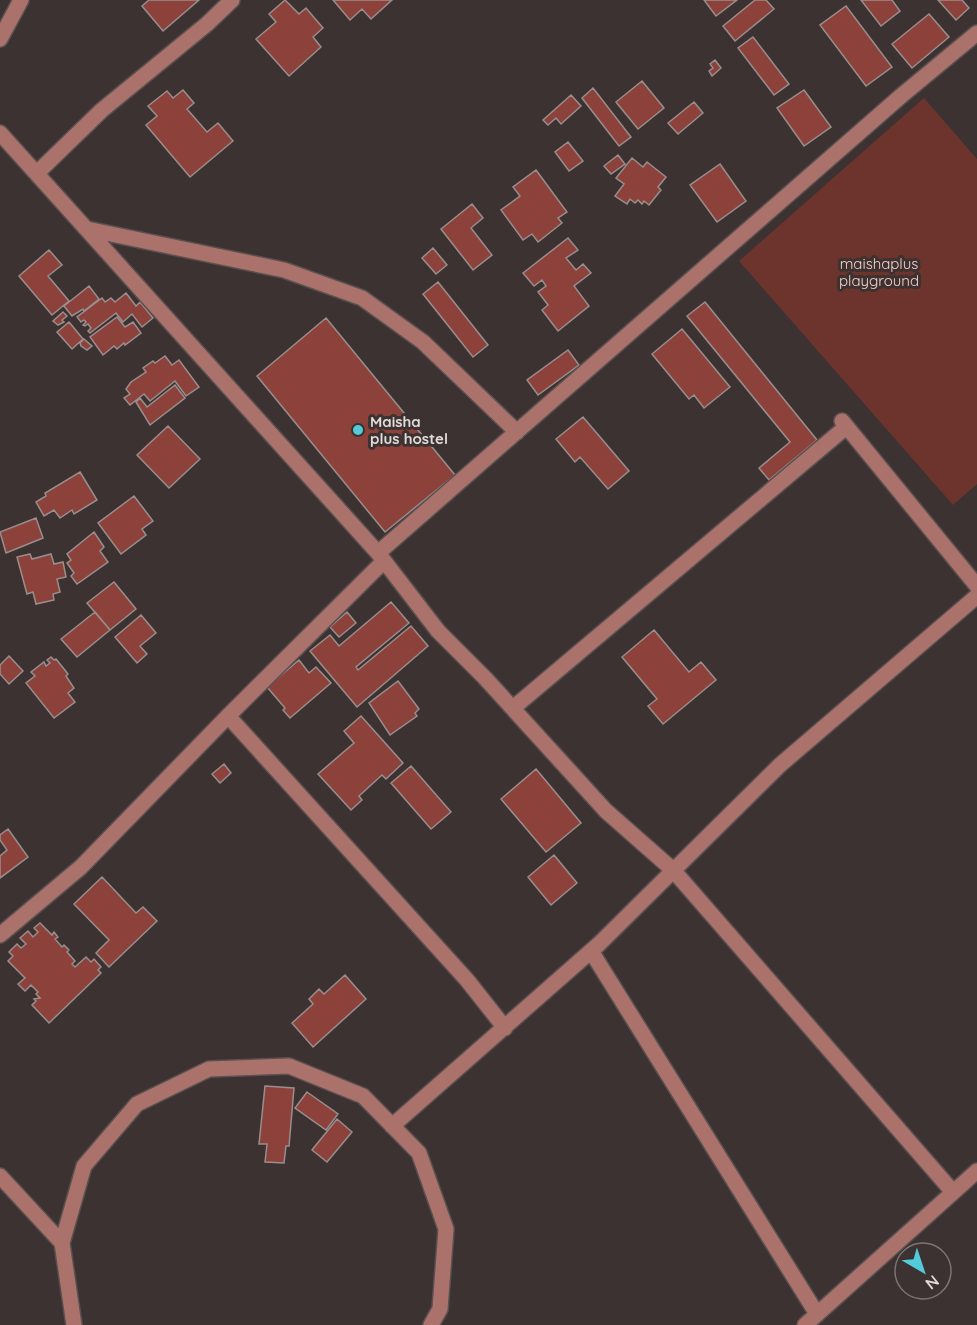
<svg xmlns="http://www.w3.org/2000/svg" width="977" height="1325" viewBox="0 0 977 1325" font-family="Quicksand,sans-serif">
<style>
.green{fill:#6d342e}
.building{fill:#8c423b;stroke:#998e8d;stroke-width:1.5}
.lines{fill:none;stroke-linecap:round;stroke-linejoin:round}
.minor-casing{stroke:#59504f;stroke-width:18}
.minor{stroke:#ab726b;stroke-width:15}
.poi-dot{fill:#53cbda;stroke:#3b3231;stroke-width:2}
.labels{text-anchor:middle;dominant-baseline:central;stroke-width:6;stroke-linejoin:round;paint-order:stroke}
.park-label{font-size:15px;fill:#fdcfc9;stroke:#3b3231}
.poi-label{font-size:15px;font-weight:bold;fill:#e0dad9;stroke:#3b3231;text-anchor:start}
</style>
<rect width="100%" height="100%" fill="#3b3231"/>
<path class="green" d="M924 98 977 159V484L953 505 739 261Z"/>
<path class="building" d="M149 0H199L163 31 142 6Z
M285 0 299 14 306 8 323 28 313 37 321 47 289 76 256 39 276 22 269 14Z
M333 0H392L371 19 362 9 350 20Z
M704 0H737L716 16Z
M755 0H766L774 9 735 41 723 26Z
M861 0H892L900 11 881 26Z
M938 0H962L969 8 956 20Z
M846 6 892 67 866 86 820 25Z
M929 14 949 37 912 68 892 44Z
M753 37 789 84 774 95 738 48Z
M715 60 721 68 712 76 709 71 713 68 710 64Z
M642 81 664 108 638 129 616 102Z
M593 88 631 137 619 146 582 98Z
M183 90 194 103 187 109 207 132 218 123 233 141 190 177 146 125 157 116 148 106 167 91 173 98Z
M804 90 831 127 804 146 777 108Z
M571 95 581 106 561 124 556 118 548 125 543 120Z
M694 102 703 113 678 134 668 123Z
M568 142 583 161 569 171 555 152Z
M618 155 625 164 611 174 604 166Z
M632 158 643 167 647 162 666 177 658 187 661 190 649 205 644 201 642 204 638 200 635 203 630 199 627 204 615 196 624 184 616 178Z
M720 164 746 201 717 222 690 185Z
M536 170 567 212 558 218 562 223 538 242 532 234 523 240 501 210 520 196 513 187Z
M472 204 483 218 471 228 492 255 473 270 441 229Z
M568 238 578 250 566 258 576 270 583 264 591 273 574 286 589 306 558 331 542 310 548 305 538 292 546 286 542 280 534 286 523 273Z
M433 248 447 265 436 274 422 258Z
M49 250 62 265 48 276 69 301 52 315 19 276Z
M438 282 488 345 473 357 423 294Z
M89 286 99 299 84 311 83 309 72 316 64 306Z
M126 293 136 306 140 302 153 318 142 327 132 314 123 322 116 313 90 333 88 331 91 328 88 324 85 326 83 325 86 322 84 320 81 322 77 317 102 298 105 302 111 298 115 302Z
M705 302 817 440 769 480 759 468 790 442 687 316Z
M63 312 67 316 62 320 64 322 58 325 53 321Z
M117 317 125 327 133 322 141 333 125 345 124 343 117 349 114 346 103 355 90 337Z
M326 318 455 475 385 532 257 376Z
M69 322 83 339 72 349 57 332Z
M682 329 730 387 704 408 694 395 689 399 652 354Z
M84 339 92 346 87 350 81 346 80 343Z
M568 350 579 365 538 395 527 380Z
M165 356 172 365 179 360 199 387 186 396 175 381 150 401 144 394 130 405 124 398 130 394 126 389 131 382 146 372 143 368 153 361 155 363Z
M175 385 185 398 150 425 136 402 140 398 147 407Z
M583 417 629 471 608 489 580 457 575 462 556 439Z
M168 426 200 459 169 488 137 455Z
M80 472 97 500 74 514 72 510 60 518 54 510 44 516 36 502 46 496 45 493Z
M134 496 153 521 142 529 146 535 121 554 98 523Z
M36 518 43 538 6 553 0 532Z
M94 532 104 547 100 551 108 562 77 584 71 576 74 573 67 563 71 560 67 554Z
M30 554 32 559 51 554 54 564 63 562 66 577 57 579 60 592 53 594 54 600 36 604 33 592 27 594 17 557Z
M114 582 136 609 110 630 87 603Z
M391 602 409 623 356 667 358 670 411 626 428 646 357 707 310 651 330 635 339 646Z
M95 612 110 630 77 657 61 639Z
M347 612 356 623 339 637 330 627Z
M141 615 156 633 140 646 147 654 137 663 115 637Z
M654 630 689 672 701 662 716 680 663 724 648 706 657 699 622 657Z
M9 656 23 671 9 684 0 674V665Z
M51 657 54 660 56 659 68 674 66 676 74 688 68 693 75 702 54 718 26 683 35 676 31 672 44 662 46 666 50 663 47 660Z
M299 660 309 673 316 667 331 683 290 718 283 710 285 708 267 687Z
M398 681 419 709 415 713 417 716 390 735 369 703Z
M361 716 403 763 386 779 382 775 359 796 362 800 351 810 318 774 354 743 344 731Z
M224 764 231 773 220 783 212 774Z
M411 766 451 812 431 829 391 783Z
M536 769 581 823 546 852 501 799Z
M8 829 28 857 0 878V856L7 850 0 840V835Z
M554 855 577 883 551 905 528 877Z
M102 877 136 913 143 907 157 921 109 967 96 953 109 940 74 904Z
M40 923 52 935 54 932 58 937 55 939 62 947 64 945 69 950 67 952 75 961 72 964 75 967 86 957 91 962 94 959 101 967 98 970 101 973 49 1023 32 1005 36 1001 34 999 40 998 36 994 38 992 31 985 25 991 18 984 25 978 8 961 13 956 9 952 17 944 21 948 26 944 20 938 28 931 33 937 38 932 34 928Z
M345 975 366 999 313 1047 292 1023 313 1004 309 999 319 989 324 994Z
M265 1086 294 1088 289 1146H286L284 1163 265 1162 267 1144H259Z
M307 1092 338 1114 326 1130 295 1108Z
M337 1119 352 1132 327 1162 312 1150Z"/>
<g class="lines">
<defs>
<path id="minor" d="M0 39 21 0
M0 133 378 553 438 631 485 678 606 811 673 870 953 1192
M37 173 102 110 207 24 232 0
M87 229 284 270 362 298 423 342 517 432
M842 421 977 586
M378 553 901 96 977 33
M513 708 846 427
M228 716 467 980 505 1028
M0 935 81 867 228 716 384 561
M591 951 817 1314
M392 1126 599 944 780 765 977 596
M0 1176 62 1243
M74 1325 62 1243 84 1166 137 1104 209 1069 289 1066 363 1096 419 1153 446 1229 440 1309 431 1325
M805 1325 977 1171"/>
</defs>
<use href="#minor" class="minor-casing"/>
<use href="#minor" class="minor"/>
</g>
<circle class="poi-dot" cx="358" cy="430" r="6"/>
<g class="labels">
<g class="park-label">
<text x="879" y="263">maishaplus<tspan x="879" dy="17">playground</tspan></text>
</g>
<g class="poi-label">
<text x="370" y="421">Maisha<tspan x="370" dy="17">plus hostel</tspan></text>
</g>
</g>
<g transform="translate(923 1271) rotate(141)"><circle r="28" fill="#3b3231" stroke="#7d7574" stroke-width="1.5"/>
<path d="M0-4.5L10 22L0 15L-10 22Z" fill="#53cbda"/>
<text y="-9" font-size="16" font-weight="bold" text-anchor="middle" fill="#e0dad9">N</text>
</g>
</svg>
